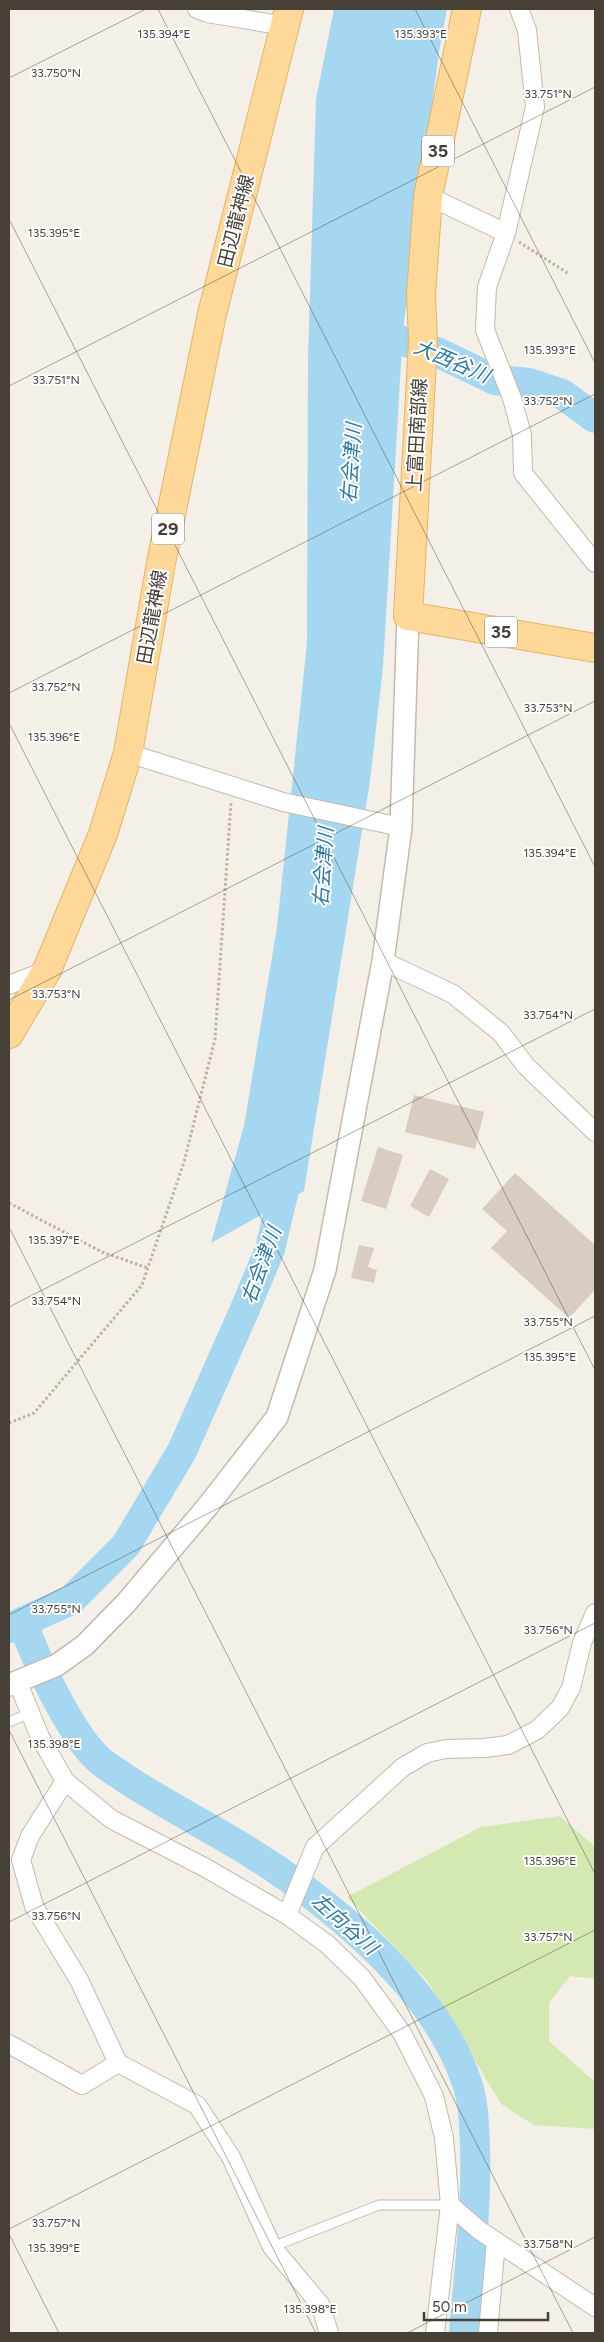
<svg xmlns="http://www.w3.org/2000/svg" width="604" height="2342" viewBox="0 0 604 2342" font-family="Figtree,'Noto Sans JP',sans-serif">
<style>
.green{fill:#d4e8b1}
.water{fill:#a5d8f0}
.lines{fill:none;stroke-linecap:round;stroke-linejoin:round}
.river{stroke:#a5d8f0;stroke-width:30}
.building{fill:#d9cdc1}
.service-casing{stroke:#c3b9ae;stroke-width:11}
.minor-casing{stroke:#c3b9ae;stroke-width:20}
.tertiary-casing{stroke:#c3b9ae;stroke-width:24}
.primary-casing{stroke:#e3b467;stroke-width:30}
.path{stroke:#c1b19c;stroke-width:3;stroke-dasharray:2.5 2.5;stroke-linecap:butt}
.service{stroke:#fff;stroke-width:9}
.minor{stroke:#fff;stroke-width:18}
.tertiary{stroke:#fff;stroke-width:21}
.primary{stroke:#fdd898;stroke-width:28}
.ticks{fill:none;stroke:#474037;stroke-width:1;stroke-opacity:0.45}
.labels{text-anchor:middle;dominant-baseline:central;stroke-width:4;stroke-linejoin:round;paint-order:stroke}
.shield{fill:#fff;stroke:#7e7973;stroke-width:1}
.shield-label{font-size:18px;font-weight:bold;fill:#474037}
.street-label{font-size:19px;fill:#474037;stroke:#fff}
.water-label{font-size:20px;font-style:italic;fill:#2d7aa3;stroke:#fff}
.ticks-label{font-size:12px;text-anchor:middle;fill:#474037;stroke:#fff;stroke-width:4;stroke-linejoin:round;paint-order:stroke}
</style>
<rect width="100%" height="100%" fill="#f4f0e8"/>
<path class="green" d="M560 1816 595 1847V1979L570 1976 549 2003V2041L595 2082V2129L534 2125 501 2104 428 1982 347 1897 481 1827Z"/>
<path class="water" d="M334 9H447L439 52 403 330 383 667 370 781 304 1191 211 1243 244 1126 277 927 307 643 308 359 316 99Z"/>
<g class="lines">
<path class="river" d="M364 328 439 353 495 380 529 383 562 394 595 418
M23 1623C36 1660 69 1731 97 1758 104 1765 115 1771 123 1777 155 1798 188 1816 221 1835 312 1887 433 1980 467 2083 474 2104 474 2125 475 2146 477 2209 469 2271 464 2333
M9 1628 71 1600 126 1545 182 1451 245 1309 270 1249 290 1165"/>
</g>
<path class="building" d="M414 1095 484 1112 475 1149 405 1132Z
M378 1147 403 1155 386 1209 361 1201Z
M430 1169 449 1179 429 1217 410 1206Z
M515 1173 595 1245V1290L569 1318 491 1248 507 1231 482 1209Z
M359 1245 374 1248 368 1267 377 1270 374 1283 351 1278Z"/>
<g class="lines">
<defs>
<path id="service" d="M9 1722 30 1713
M272 2247 379 2205H450"/>
<path id="minor" d="M197 9 207 13 285 26
M519 9 527 30 535 107 506 233 487 287 485 330 512 398 522 435 523 473 595 563
M428 196 506 233
M128 753 283 802 401 827
M383 961 453 994 501 1033 526 1066 595 1132
M9 985 47 970
M18 1683 40 1737 65 1781 111 1819 204 1867 287 1915 327 1944 362 1978 402 2033 434 2096 444 2138 450 2205 435 2333
M65 1781 30 1836 21 1860 34 1906 79 1980 118 2063 197 2105 231 2157 272 2247 320 2304 329 2333
M287 1915 315 1847 403 1767 427 1753 446 1749 484 1748 508 1745 537 1730 560 1708 571 1688 582 1643 595 1613
M9 2044 82 2085 118 2063
M450 2205 479 2230 595 2307
M488 2333 496 2241"/>
<path id="tertiary" d="M9 1685 57 1665 85 1645 126 1603 207 1507 277 1417 325 1270 383 961 401 827 408 616"/>
<path id="primary" d="M467 9 428 196 421 295 423 341 408 616 595 648
M9 1034 47 970 103 834 128 753 161 563 212 314 289 9"/>
</defs>
<use href="#service" class="service-casing"/>
<use href="#minor" class="minor-casing"/>
<use href="#tertiary" class="tertiary-casing"/>
<use href="#primary" class="primary-casing"/>
<path class="path" d="M519 242 569 274
M9 1203 102 1252 148 1268
M9 1423 34 1413 142 1285 184 1162 215 1039 231 802"/>
<use href="#service" class="service"/>
<use href="#minor" class="minor"/>
<use href="#tertiary" class="tertiary"/>
<use href="#primary" class="primary"/>
</g>
<path class="ticks" d="M158 9 595 867M415 9 595 363M9 78 146 9M9 219 595 1370M9 386 595 87M9 693 595 394M9 723 595 1874M9 1000 595 701M9 1227 573 2333M9 1307 595 1009M9 1615 595 1316M9 1730 316 2333M9 1922 595 1623M9 2229 595 1930M9 2234 59 2333M407 2333 595 2237"/>
<g class="labels">
<g class="shield">
<rect x="422" y="135.5" width="32" height="31" rx="4"/>
<rect x="152" y="513.5" width="32" height="31" rx="4"/>
<rect x="485" y="616.5" width="32" height="31" rx="4"/>
</g>
<g class="shield-label">
<text x="438" y="151">35</text>
<text x="168" y="529">29</text>
<text x="501" y="632">35</text>
</g>
<g class="street-label">
<text transform="translate(236 221) rotate(-76)">田辺龍神線</text>
<text transform="translate(417 435) rotate(-87)">上富田南部線</text>
<text transform="translate(152 617) rotate(-80)">田辺龍神線</text>
</g>
<g class="water-label">
<text transform="translate(452 361) rotate(23)">大西谷川</text>
<text transform="translate(351 463) rotate(-86)">右会津川</text>
<text transform="translate(323 867) rotate(-86)">右会津川</text>
<text transform="translate(261 1265) rotate(-70)">右会津川</text>
<text transform="translate(345 1924) rotate(42)">左向谷川</text>
</g>
</g>
<g class="ticks-label">
<text x="164" y="38">135.394°E</text>
<text x="421" y="38">135.393°E</text>
<text x="56" y="77">33.750°N</text>
<text x="548" y="98">33.751°N</text>
<text x="54" y="237">135.395°E</text>
<text x="550" y="354">135.393°E</text>
<text x="56" y="384">33.751°N</text>
<text x="548" y="405">33.752°N</text>
<text x="56" y="691">33.752°N</text>
<text x="548" y="712">33.753°N</text>
<text x="54" y="741">135.396°E</text>
<text x="550" y="857">135.394°E</text>
<text x="56" y="998">33.753°N</text>
<text x="548" y="1019">33.754°N</text>
<text x="54" y="1244">135.397°E</text>
<text x="56" y="1305">33.754°N</text>
<text x="548" y="1326">33.755°N</text>
<text x="550" y="1361">135.395°E</text>
<text x="56" y="1613">33.755°N</text>
<text x="548" y="1634">33.756°N</text>
<text x="54" y="1748">135.398°E</text>
<text x="550" y="1865">135.396°E</text>
<text x="56" y="1920">33.756°N</text>
<text x="548" y="1941">33.757°N</text>
<text x="56" y="2227">33.757°N</text>
<text x="548" y="2248">33.758°N</text>
<text x="54" y="2252">135.399°E</text>
<text x="310" y="2313">135.398°E</text>
</g>
<rect width="604" height="2342" fill="none" stroke="#474037" stroke-width="20"/>
<path d="M424 2312v8h124v-8" fill="none" stroke="#474037" stroke-width="2.5"/>
<text x="432" y="2312" font-size="15" fill="#474037" stroke="#ffffff" stroke-width="4" paint-order="stroke">50 m</text>
</svg>
